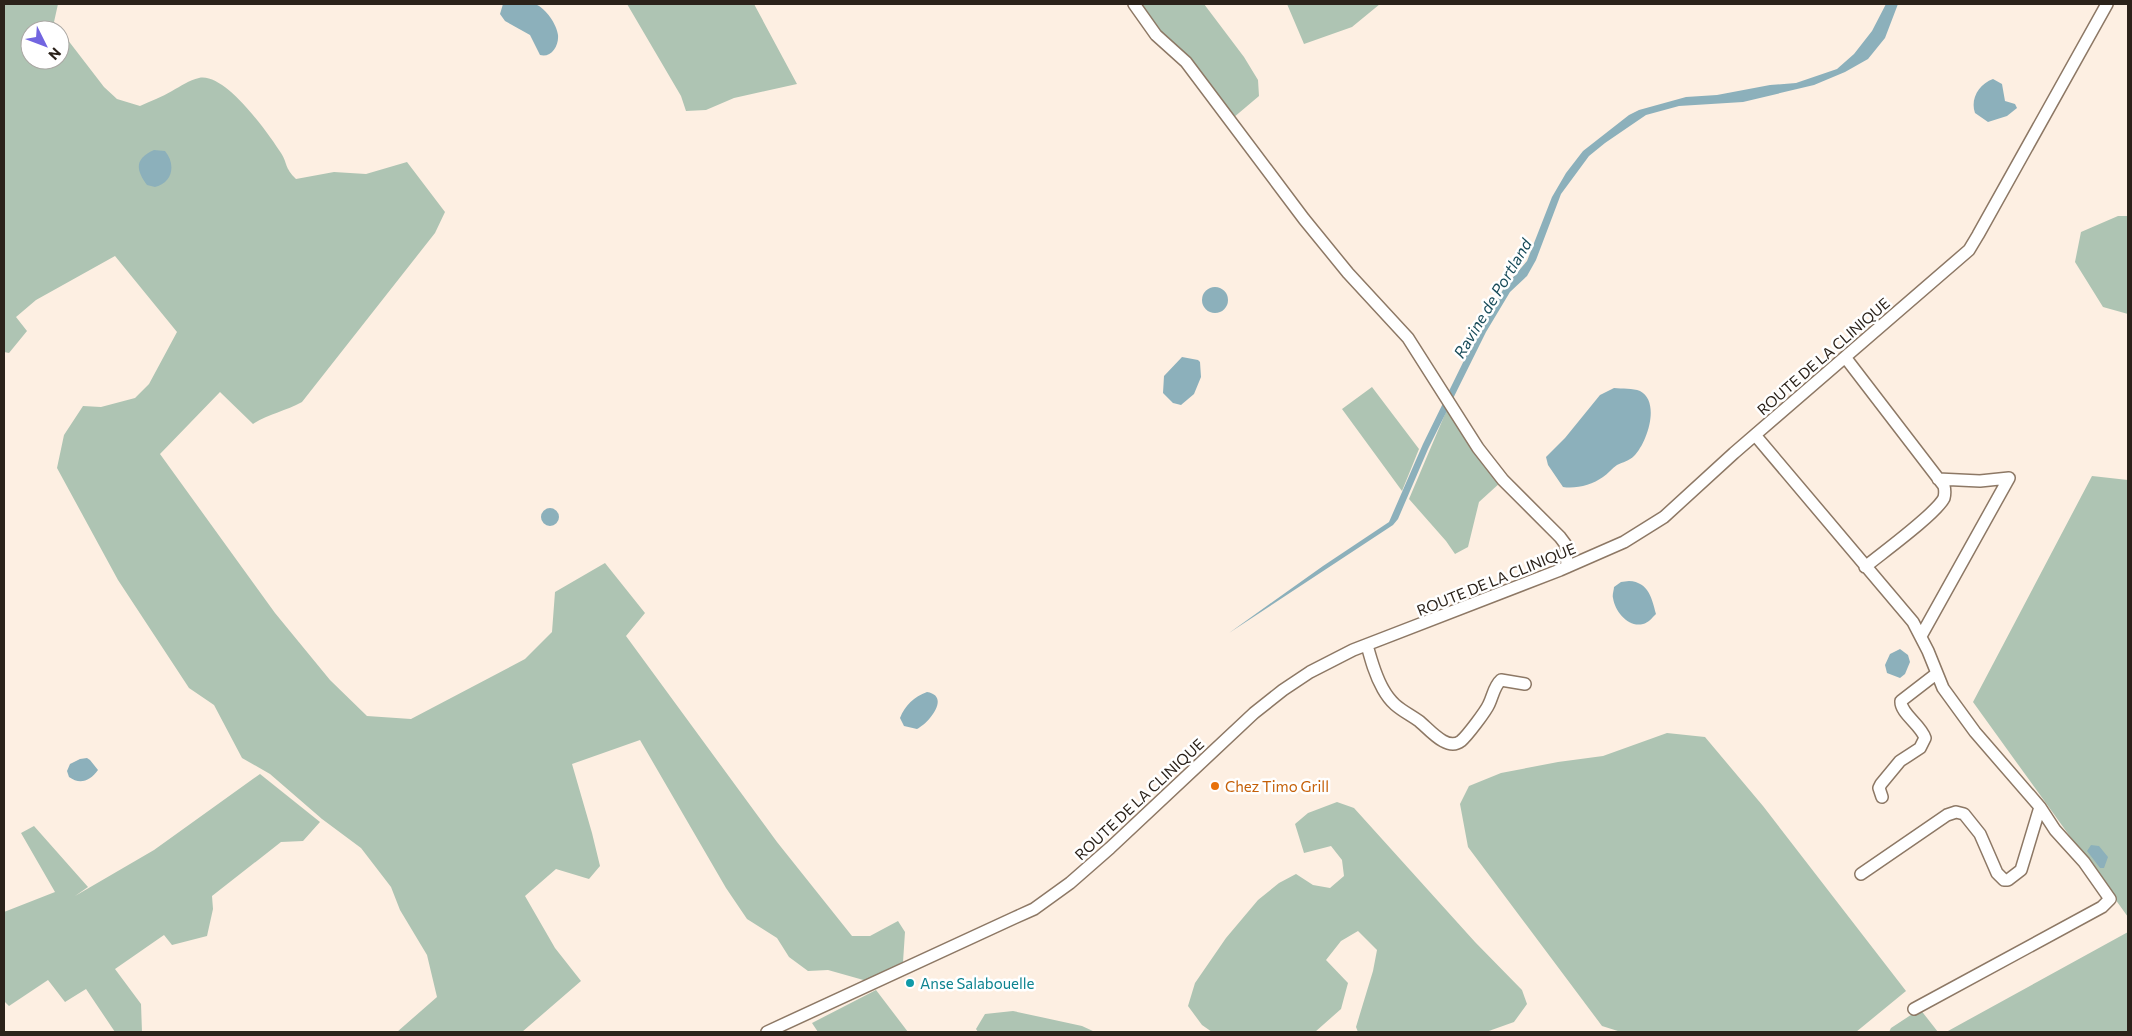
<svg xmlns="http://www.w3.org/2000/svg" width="2132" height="1036" viewBox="0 0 2132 1036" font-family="Commissioner,sans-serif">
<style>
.green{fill:#aec4b3;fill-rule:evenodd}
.water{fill:#8cb0bb}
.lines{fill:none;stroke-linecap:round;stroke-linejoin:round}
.minor-casing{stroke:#8d7865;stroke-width:14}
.minor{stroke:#fff;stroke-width:11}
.food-dot{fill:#e8710a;stroke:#fff;stroke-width:2}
.culture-dot{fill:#0f9aa8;stroke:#fff;stroke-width:2}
.labels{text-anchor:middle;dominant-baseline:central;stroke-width:5;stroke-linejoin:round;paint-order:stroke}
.street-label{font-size:15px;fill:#2b221a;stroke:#fff}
.food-label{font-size:15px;fill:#c56008;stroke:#fff;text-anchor:start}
.culture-label{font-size:15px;fill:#0d838f;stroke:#fff;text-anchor:start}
.water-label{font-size:16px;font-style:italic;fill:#184b59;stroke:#fff}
</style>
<rect width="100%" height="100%" fill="#fdefe2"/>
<path class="green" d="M4 4H58L54 22 104 87 117 99 140 106C150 101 162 97 172 91 181 86 189 80 199 78 225 72 268 133 281 153 288 164 284 167 296 179L334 172 366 174 407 162 445 212 435 233 302 402C286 411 268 414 253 424L220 392 160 454 275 613 330 680 367 716 411 719 525 659 552 632 555 592 605 563 645 613 626 636 777 842 852 936H870L898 921 905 932 903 962 867 981 828 970 808 971 789 957 777 938 747 919 726 888 640 740 572 764 592 833 600 866 589 879 556 869 525 896 555 948 581 981 522 1032H397L437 997 427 955 400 910 391 887 361 848 322 819 270 774 242 758 214 705 189 688 118 580 57 468 64 435 83 406 101 407 135 398 149 384 177 332 115 256 36 300 16 317 27 331 9 353 4 352ZM30 30H60V60H30Z
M627 4H754L797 84 734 98 706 110 686 111 681 96Z
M1140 4H1204L1244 57 1258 80 1259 96 1233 118 1161 33Z
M1287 4H1380L1352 27 1304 44Z
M2118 216H2128V314L2103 307 2075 262 2081 232Z
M1372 387 1419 449 1402 491 1342 409Z
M1448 407 1501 482 1479 502 1468 547 1455 554 1446 541 1409 499Z
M2092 476 2128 480V917L1973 702Z
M1667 733 1705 737 1763 806 1906 991 1856 1032H1621L1602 1026 1468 847 1460 804 1469 786 1501 773 1558 762 1603 756Z
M260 774 320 822 303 841 281 842 212 896 213 909 207 936 172 945 164 935 115 969 141 1004 142 1032H115L86 989 65 1002 48 980 9 1006 4 1001V912L55 892 21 833 34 826 88 887 75 896 154 850Z
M1337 802 1354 808 1475 942 1522 990 1527 1004 1514 1022 1486 1032H1358L1356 1027 1373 971 1377 950 1358 931 1341 941 1326 960 1348 983 1341 1009 1315 1032H1212L1202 1025 1188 1006 1195 983 1226 938 1258 900 1279 883 1296 874 1313 885 1330 888 1344 876 1342 860 1331 846 1304 853 1295 824 1308 813Z
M2128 932V1032H1945L1948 1031Z
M876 990 908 1032H818L812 1023Z
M1920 1009 1938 1032H1889L1891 1028Z
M1013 1011 1082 1026 1095 1032H978L976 1029 985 1014Z"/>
<path class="water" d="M503 4C512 4 527 1 535 4 546 8 557 25 558 35 559 46 551 58 540 55L530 35 505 21 500 14Z
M1886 4H1898L1885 38 1868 59 1845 72 1814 85 1743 102 1679 106 1646 115 1605 143 1589 156 1561 194 1536 260 1527 276 1510 292 1486 332 1428 449 1398 519 1393 525 1229 633 1323 566 1389 522 1423 444 1475 338 1504 288 1527 261 1552 197 1566 173 1583 151 1629 115 1639 110 1686 97 1717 95 1770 85 1796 83 1837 69 1854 54 1872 31Z
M1993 79 2002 84 2005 101 2015 104 2017 108 2007 116 1988 122 1975 113C1970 99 1979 84 1993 79Z
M154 150 165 151C176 164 173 183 155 187L147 185C136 170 134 159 154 150Z
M1202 300a13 13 0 1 1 26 0a13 13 0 1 1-26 0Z
M1182 357 1198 360 1200 362 1201 377 1194 394 1181 405 1173 403 1163 393 1164 376Z
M1614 388C1622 389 1633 388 1640 391 1661 402 1647 443 1634 456 1629 461 1623 462 1617 465 1612 468 1608 474 1603 477 1592 485 1576 489 1563 487L1548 465 1546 457 1565 438 1600 395Z
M541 517a9 9 0 1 1 18 0a9 9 0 1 1-18 0Z
M1629 581C1649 582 1652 599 1656 614 1652 618 1648 623 1643 624 1629 628 1615 612 1613 598 1612 595 1614 590 1614 587L1621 582Z
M1900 649 1908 655 1910 662 1905 674 1900 678 1887 673 1885 665 1890 654Z
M927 692C951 696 929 723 917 729L904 726 900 718C905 705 914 697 927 692Z
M87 758 90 760 98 770C90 781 80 785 69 777L67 771 70 764 80 759Z
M2091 845 2099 846 2108 857 2104 868H2100L2087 851Z"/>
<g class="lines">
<defs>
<path id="minor" d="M1134 4 1156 35 1186 62 1304 219 1348 273 1408 338 1478 448 1503 480 1560 537 1566 545 1567 567
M1845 357 1944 486C1945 490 1945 494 1944 498 1936 514 1882 553 1865 567
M1755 435 1913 622 1928 651 1943 688 1975 732 2040 807 2055 830 2084 862 2110 899 2102 907 1914 1009
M1938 479 1980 481 2009 478
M1921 636 2009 478
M1367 645C1371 660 1375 675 1383 689 1393 707 1403 710 1419 721 1429 729 1447 752 1461 741 1467 736 1486 711 1489 704 1493 696 1494 686 1501 680L1525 684
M1882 797 1879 788 1881 784 1900 761 1920 748 1925 738C1921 725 1900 713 1901 701L1936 674
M1861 874 1947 815 1956 812 1964 814 1980 834 1997 873 2004 880H2008L2021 870 2040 807
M767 1032 1014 918 1034 909 1070 883 1110 848 1254 713 1283 690 1310 672 1353 650 1560 570 1624 542 1664 517 1734 453 1969 250 1978 235 2107 4"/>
</defs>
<use href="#minor" class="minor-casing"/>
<use href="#minor" class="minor"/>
</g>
<circle class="food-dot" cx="1215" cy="786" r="5"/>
<circle class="culture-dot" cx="910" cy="983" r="5"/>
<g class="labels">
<g class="street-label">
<text transform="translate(1823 356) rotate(-41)">ROUTE DE LA CLINIQUE</text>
<text transform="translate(1496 579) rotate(-22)">ROUTE DE LA CLINIQUE</text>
<text transform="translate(1139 799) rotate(-43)">ROUTE DE LA CLINIQUE</text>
</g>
<g class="food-label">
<text x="1225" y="786">Chez Timo Grill</text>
</g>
<g class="culture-label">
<text x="920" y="983">Anse Salabouelle</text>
</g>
<g class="water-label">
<text transform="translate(1492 298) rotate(-59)">Ravine de Portland</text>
</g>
</g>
<rect width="2132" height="1036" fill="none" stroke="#2b221a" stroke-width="10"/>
<g transform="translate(45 45) rotate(132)"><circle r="24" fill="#ffffff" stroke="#aaa7a3"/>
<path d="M0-4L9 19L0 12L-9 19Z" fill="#7265e0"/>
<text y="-8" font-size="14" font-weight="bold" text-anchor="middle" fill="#2b221a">N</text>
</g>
</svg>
